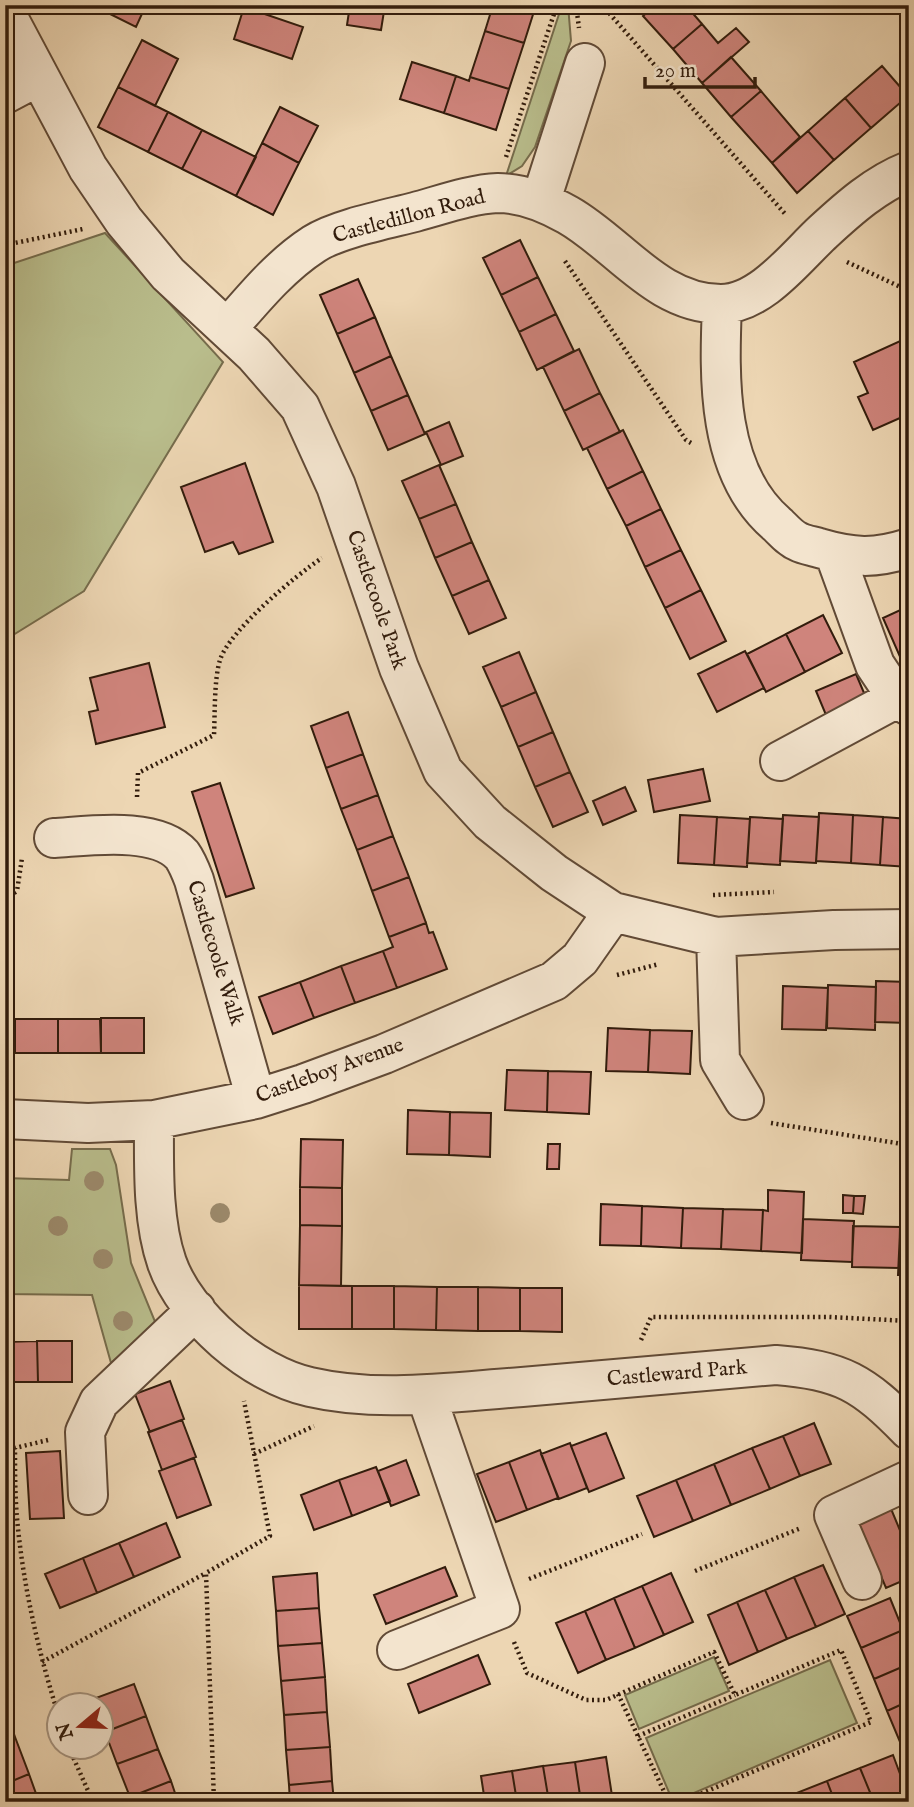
<svg xmlns="http://www.w3.org/2000/svg" width="914" height="1807" viewBox="0 0 914 1807" font-family="'IM FELL English',serif">
<style>
.green{fill:#b9bd8c;stroke:#766c4c;stroke-width:2}
.building{fill:#cf847c;stroke:#321c0c;stroke-width:2}
.lines{fill:none;stroke-linecap:round;stroke-linejoin:round}
.minor-casing{stroke:#614a36;stroke-width:42}
.path{stroke:#321c0c;stroke-width:4.5;stroke-dasharray:2 3.5;stroke-linecap:butt}
.minor{stroke:#f3e4ce;stroke-width:38}
.tree{fill:#9c8a6c}
.labels{text-anchor:middle;dominant-baseline:central;stroke-width:5;stroke-linejoin:round;paint-order:stroke}
.street-label{font-size:21px;fill:#321c0c;stroke:#f3e4ce}
</style>
<rect width="100%" height="100%" fill="#edd6b3"/>
<filter id="stains"><feTurbulence type="fractalNoise" baseFrequency=".00286" numOctaves="4"/><feColorMatrix values="0 0 0 0 .2 0 0 0 0 .09 0 0 0 0 .02 0 0 0 .5 -.17"/></filter>
<radialGradient id="worn" r=".72"><stop offset=".6" stop-color="#630" stop-opacity="0"/><stop offset="1" stop-color="#630" stop-opacity=".3"/></radialGradient>
<path class="green" d="M562 5H568L571 41 535 147 522 166 506 176Z
M105 233 223 362 84 591 5 640V266Z
M72 1149H110L116 1165 131 1263 156 1324 111 1363 92 1295 5 1294V1178L69 1180Z
M714 1657 729 1691 639 1729 625 1695Z
M830 1660 857 1723 673 1802 646 1738Z"/>
<path class="building" d="M92 5H146L136 27Z
M350 5H385L381 30 347 25Z
M493 5H536L524 43 485 31Z
M655 5H693L689 9 702 24 673 49 643 16Z
M244 7 303 27 292 59 234 39Z
M702 24 718 43 736 28 749 42 702 83 673 49Z
M485 31 524 43 509 89 470 77Z
M142 40 178 59 155 106 118 87Z
M731 57 761 91 731 117 702 83Z
M412 62 456 76 444 113 400 99Z
M882 66 908 96 871 128 845 98Z
M456 76 469 81 470 77 509 89 496 130 444 113Z
M118 87 168 112 148 152 98 127Z
M761 91 800 137 772 163 731 117Z
M845 98 871 128 834 160 808 131Z
M280 107 318 126 299 163 262 143Z
M168 112 202 130 182 169 148 152Z
M202 130 256 157 236 196 182 169Z
M808 131 834 160 797 193 772 163Z
M262 143 299 163 273 215 236 196Z
M520 240 538 277 501 295 483 258Z
M538 277 556 314 519 332 501 295Z
M358 279 375 317 337 334 320 295Z
M556 314 574 351 537 370 519 332Z
M375 317 391 356 354 373 337 334Z
M909 337V414L873 430 858 397 868 393 854 362Z
M579 349 600 393 564 411 543 367Z
M391 356 408 395 371 411 354 373Z
M600 393 620 432 583 450 564 411Z
M408 395 425 434 388 450 371 411Z
M449 422 463 456 441 465 426 432Z
M623 430 643 471 607 489 587 448Z
M245 463 273 542 239 554 233 542 205 552 181 487Z
M439 465 456 504 419 519 402 481Z
M643 471 661 509 626 526 607 489Z
M456 504 472 542 435 558 419 519Z
M661 509 681 550 645 567 626 526Z
M472 542 489 580 452 596 435 558Z
M681 550 701 590 665 608 645 567Z
M489 580 506 618 469 634 452 596Z
M701 590 726 641 690 659 665 608Z
M909 606V656L901 659 883 618Z
M823 615 842 653 805 672 786 634Z
M786 634 805 672 766 692 747 654Z
M745 651 764 688 717 712 698 674Z
M519 652 536 692 501 707 483 667Z
M149 663 165 727 96 744 89 712 98 710 90 678Z
M856 674 867 700 831 727 816 691Z
M536 692 553 732 518 747 501 707Z
M348 712 363 754 326 768 311 726Z
M553 732 570 772 535 787 518 747Z
M363 754 378 795 341 809 326 768Z
M703 769 710 801 654 812 648 780Z
M570 772 588 812 553 827 535 787Z
M220 783 254 888 226 897 192 792Z
M625 787 636 811 603 825 593 801Z
M378 795 393 836 357 850 341 809Z
M819 813 853 815 851 863 816 861Z
M680 815 717 817 714 865 678 863Z
M783 815 819 817 816 863 780 861Z
M853 815 883 817 880 865 851 863Z
M717 817 750 819 747 867 714 865Z
M750 817 783 819 780 865 747 863Z
M883 817 909 819V867L880 865Z
M393 836 409 877 372 891 357 850Z
M409 877 426 923 389 937 372 891Z
M426 923 429 933 433 932 447 969 397 988 383 951 393 947 389 937Z
M383 951 397 988 355 1003 341 966Z
M341 966 355 1003 314 1018 300 982Z
M876 981 909 982V1023L875 1022Z
M300 982 314 1018 273 1034 259 997Z
M828 985 876 987 875 1030 827 1028Z
M783 986 828 988 826 1030 782 1029Z
M101 1018H144V1053H101Z
M5 1019H15V1053H5Z
M15 1019H58V1053H15Z
M58 1019H100L101 1053H58Z
M608 1028 650 1030 648 1072 606 1071Z
M650 1030 692 1031 690 1074 648 1072Z
M507 1070 548 1071 547 1112 505 1110Z
M548 1071 591 1072 589 1114 547 1112Z
M408 1110 450 1112 449 1155 407 1154Z
M450 1112 491 1113 490 1157 449 1155Z
M301 1139 343 1140 342 1188 300 1187Z
M548 1144H560L559 1169H547Z
M300 1187 342 1188V1226L300 1225Z
M768 1190 804 1192 802 1253 761 1251 763 1210 768 1211Z
M843 1195 854 1196 853 1213H843Z
M854 1196H865L863 1214 853 1213Z
M601 1204 642 1206 641 1246 600 1245Z
M642 1206 683 1208 681 1248 641 1246Z
M683 1208 723 1209 721 1249 681 1248Z
M723 1209 763 1210 761 1251 721 1249Z
M803 1219 854 1221 852 1262 801 1260Z
M300 1225 342 1226 341 1286 299 1285Z
M853 1226 900 1227 899 1268 852 1267Z
M900 1232H909V1275H898Z
M299 1285 352 1286V1329H299Z
M352 1286H394V1329H352Z
M394 1286 437 1287 436 1330 394 1329Z
M437 1287H478V1331L436 1330Z
M478 1287 520 1288V1331H478Z
M520 1288H562V1332L520 1331Z
M37 1341 38 1382H5V1342Z
M37 1341H72V1382H38Z
M170 1381 184 1419 150 1432 135 1394Z
M182 1420 196 1457 162 1470 148 1432Z
M814 1423 831 1464 800 1476 783 1436Z
M606 1433 624 1478 589 1492 571 1446Z
M783 1436 800 1476 770 1489 752 1448Z
M570 1443 587 1488 559 1499 541 1454Z
M752 1448 770 1489 731 1505 714 1464Z
M540 1450 558 1498 527 1510 509 1462Z
M60 1451 64 1518 30 1519 26 1453Z
M194 1458 211 1505 177 1518 159 1471Z
M406 1460 419 1495 391 1506 378 1471Z
M509 1462 527 1510 496 1522 477 1474Z
M714 1464 731 1505 693 1521 676 1480Z
M376 1467 390 1501 352 1516 339 1480Z
M339 1480 352 1516 314 1530 301 1495Z
M676 1480 693 1521 654 1537 637 1496Z
M889 1504 909 1552V1578L886 1588 856 1517Z
M166 1523 180 1557 134 1577 119 1543Z
M119 1543 134 1577 97 1593 83 1558Z
M83 1558 97 1593 60 1608 45 1574Z
M823 1565 845 1614 816 1627 794 1577Z
M445 1567 457 1596 386 1624 374 1595Z
M317 1573 319 1608 276 1611 273 1577Z
M671 1573 693 1622 664 1635 642 1586Z
M794 1577 816 1627 787 1639 765 1590Z
M642 1586 664 1635 635 1648 614 1598Z
M765 1590 787 1639 758 1652 737 1602Z
M614 1598 635 1648 606 1660 585 1611Z
M890 1598 903 1630 861 1648 847 1616Z
M737 1602 758 1652 729 1665 708 1615Z
M319 1608 322 1643 278 1646 276 1611Z
M585 1611 606 1660 578 1673 556 1623Z
M903 1630 909 1642V1664L874 1679 861 1648Z
M322 1643 325 1677 281 1681 278 1646Z
M478 1655 490 1684 419 1713 408 1684Z
M909 1664V1701L887 1711 874 1679Z
M325 1677 327 1712 284 1715 281 1681Z
M134 1684 146 1716 105 1732 102 1723V1706H95L93 1699Z
M909 1701V1738L900 1742 887 1711Z
M5 1707 15 1737 5 1740Z
M327 1712 330 1747 286 1750 284 1715Z
M146 1716 158 1749 117 1764 105 1732Z
M15 1737 29 1774 5 1784V1740Z
M330 1747 332 1781 289 1785 286 1750Z
M158 1749 171 1781 130 1797 117 1764Z
M893 1755 909 1798 900 1802H874L860 1768Z
M606 1757 613 1802H581L575 1762Z
M575 1762 581 1802H549L543 1766Z
M543 1766 549 1802H517L512 1771Z
M860 1768 874 1802H835L827 1781Z
M512 1771 517 1802H485L481 1776Z
M29 1774 39 1802H5V1784Z
M171 1781 178 1802H132L130 1797Z
M332 1781 334 1802H290L289 1785Z
M827 1781 835 1802H797L794 1794Z
M794 1794 797 1802H775Z"/>
<g class="lines">
<defs>
<path id="minor" d="M5 12 88 168 124 221 168 274 254 354 300 407 336 486 399 668 443 771 490 822 554 873 613 912 716 937 834 930 909 929
M5 94 39 76
M541 200 585 63
M722 304C719 378 716 473 778 525 784 531 791 539 799 542 805 545 813 546 819 548 853 558 875 559 909 548
M227 329C254 298 280 266 314 244 337 229 388 219 415 212 441 205 471 194 498 193 522 193 547 203 568 215 619 244 657 304 721 304 761 304 796 257 823 232 849 208 876 184 909 171
M834 552 875 665 897 698 909 706
M780 761 897 698
M54 838C89 836 156 826 182 855 187 862 191 872 194 880L256 1099
M716 937 720 1060 744 1100
M5 1119 88 1123 154 1120 256 1099 303 1084 384 1054 554 981 580 959 613 912
M154 1120C154 1165 152 1220 167 1263 186 1317 254 1375 310 1387 379 1403 452 1392 522 1387 606 1380 691 1373 776 1365 842 1370 863 1383 909 1430
M88 1495 85 1432 99 1402 196 1310
M862 1580 834 1515 909 1480
M397 1650 500 1609 426 1395"/>
</defs>
<use href="#minor" class="minor-casing"/>
<path class="path" d="M576 5 579 28
M602 5 786 215
M506 157 557 5
M5 245 83 229
M565 261 686 440 691 443
M847 262 909 291
M137 797 138 773 214 735C215 714 214 679 220 660 229 631 296 575 322 558
M713 895 774 892
M5 899 17 891 22 858
M617 975 659 964
M771 1123 909 1145
M641 1340 651 1317H829L909 1321
M48 1440 15 1448C15 1471 15 1495 17 1518 23 1586 39 1655 60 1720
M254 1454 314 1426
M695 1571 801 1528
M529 1579 642 1534
M514 1642 527 1673 586 1700H606L714 1652 735 1695 841 1650 871 1722 681 1802
M42 1662 206 1573
M618 1694 669 1802
M638 1736 735 1695
M69 1748 93 1802
M214 1802 206 1573 270 1536 244 1401"/>
<use href="#minor" class="minor"/>
</g>
<g class="tree">
<circle cx="94" cy="1181" r="10"/>
<circle cx="220" cy="1213" r="10"/>
<circle cx="58" cy="1226" r="10"/>
<circle cx="103" cy="1259" r="10"/>
<circle cx="123" cy="1321" r="10"/>
</g>
<g class="labels">
<g class="street-label">
<text transform="translate(409 217) rotate(-15)">Castledillon Road</text>
<text transform="translate(376 600) rotate(71)">Castlecoole Park</text>
<text transform="translate(215 953) rotate(73)">Castlecoole Walk</text>
<text transform="translate(330 1071) rotate(-20)">Castleboy Avenue</text>
<text transform="translate(677 1374) rotate(-5)">Castleward Park</text>
</g>
</g>
<rect width="914" height="1807" fill="none" stroke="#edd6b3" stroke-width="28"/>
<rect x="7" y="7" width="900" height="1793" fill="none" stroke="#321c0c" stroke-width="3.5"/>
<rect x="14" y="14" width="886" height="1779" fill="none" stroke="#321c0c" stroke-width="2"/>
<g transform="translate(80 1726) rotate(251)"><circle r="33" fill="#f3e4ce" stroke="#a69480" stroke-width="2"/>
<path d="M0-5L12 26L0 18L-12 26Z" fill="#8f2418"/>
<text y="-10" font-size="19" font-weight="bold" text-anchor="middle" fill="#321c0c">N</text>
</g>
<path d="M645 77v10h110v-10" fill="none" stroke="#321c0c" stroke-width="3.5"/>
<text x="655" y="77" font-size="21" fill="#321c0c" stroke="#f3e4ce" stroke-width="5" paint-order="stroke">20 m</text>
<rect width="100%" height="100%" filter="url(#stains)"/>
<rect width="100%" height="100%" fill="url(#worn)"/>
</svg>
